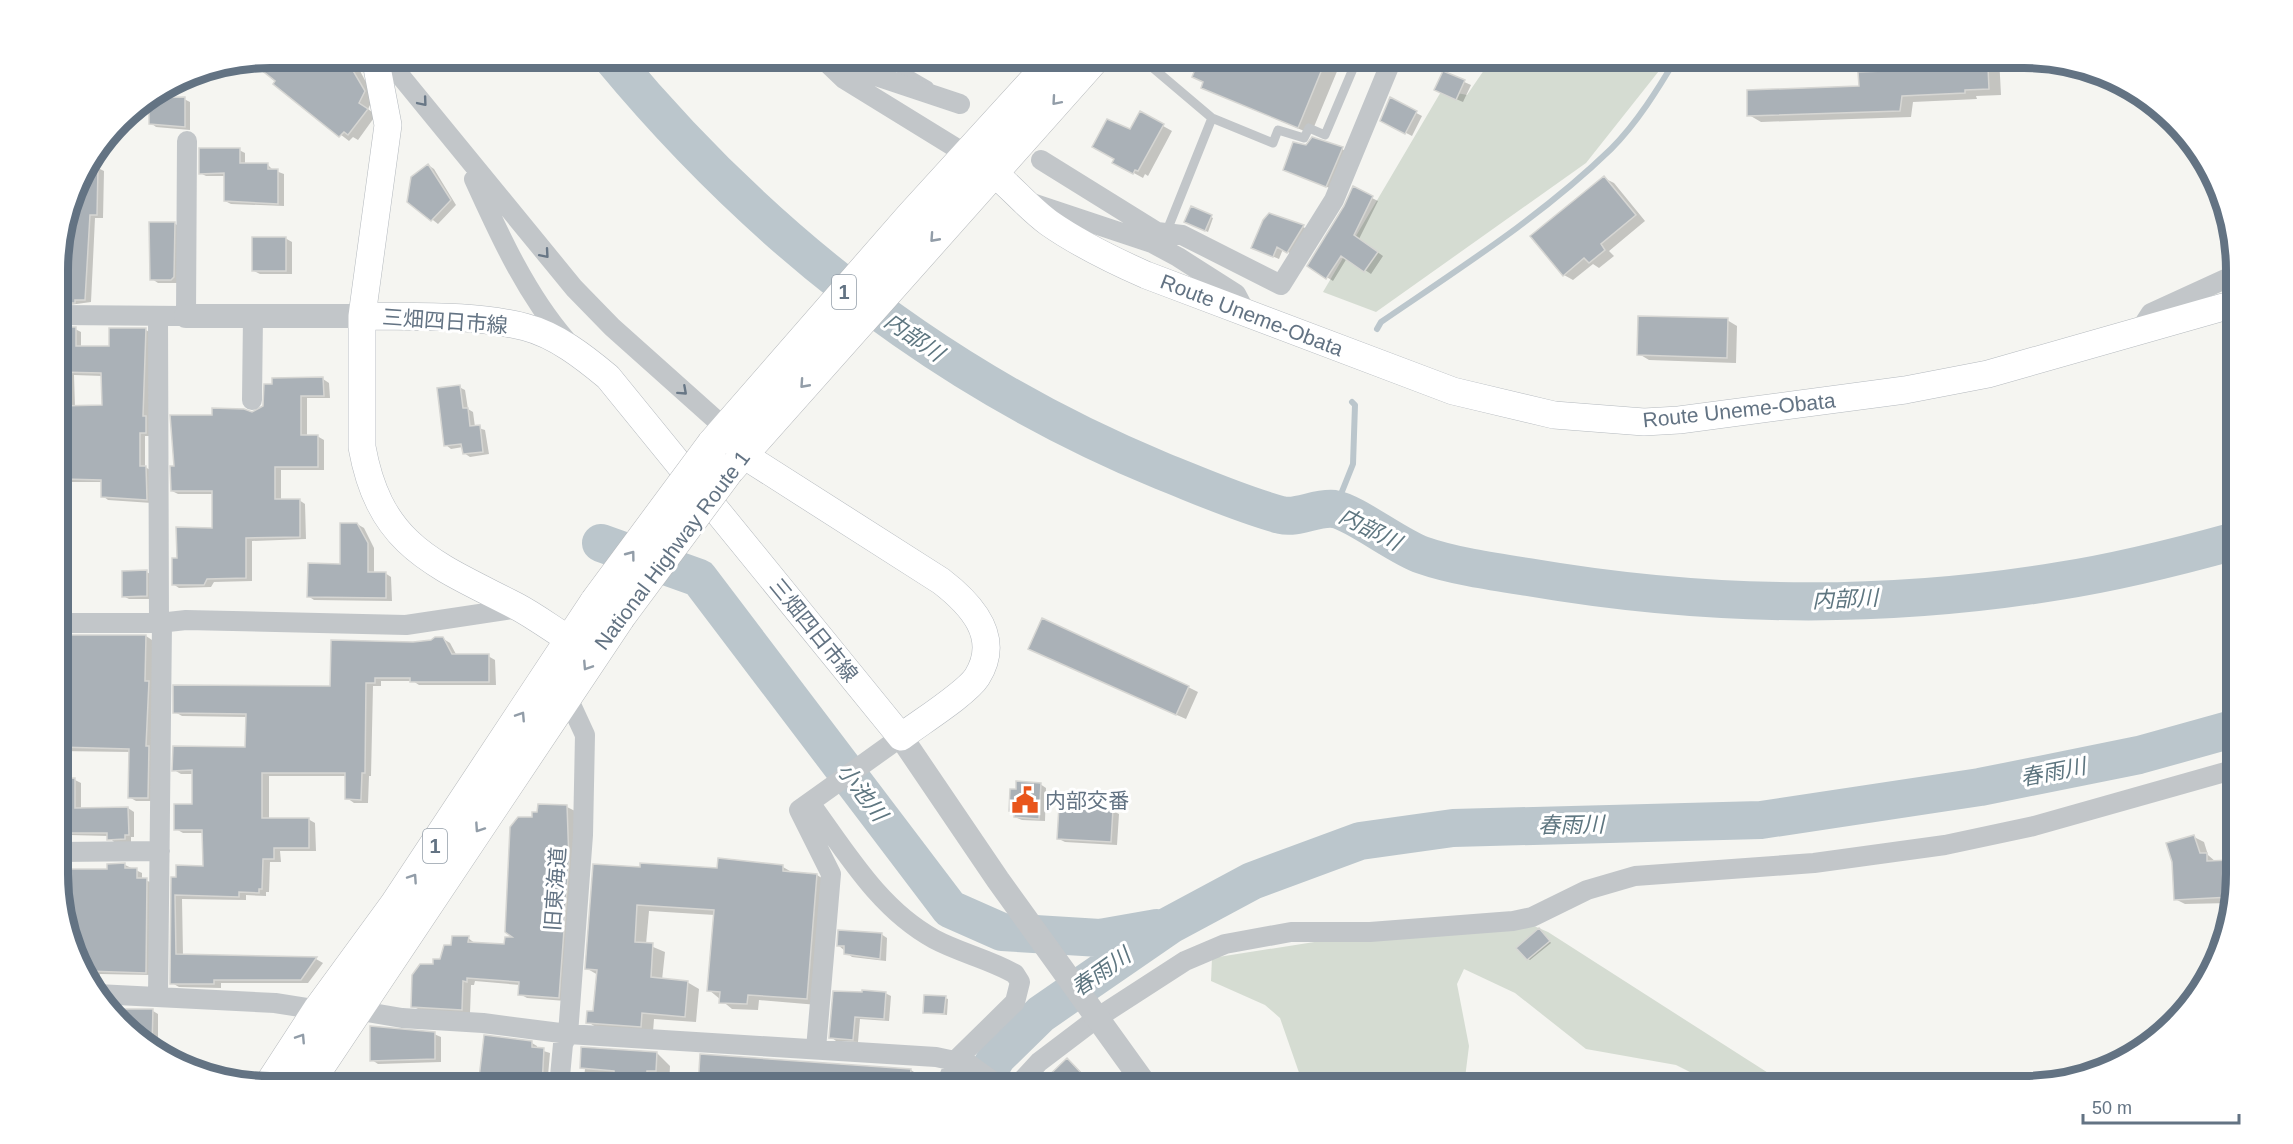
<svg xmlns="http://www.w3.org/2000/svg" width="2293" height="1144" viewBox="0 0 2293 1144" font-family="Helvetica,'Noto Sans JP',sans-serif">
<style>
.green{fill:#d5dcd2}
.shadow{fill:#0003;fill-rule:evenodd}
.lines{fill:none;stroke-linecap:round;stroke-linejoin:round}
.stream{stroke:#bbc6cc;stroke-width:6}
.river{stroke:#bbc6cc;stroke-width:38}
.building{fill:#aab1b7;stroke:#d6d6d3;stroke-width:1.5}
.secondary-casing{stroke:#b4b9be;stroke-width:28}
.trunk-casing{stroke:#b5b8bb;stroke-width:33}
.service{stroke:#c2c6c9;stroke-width:9}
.minor{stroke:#c2c6c9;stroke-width:20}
.tertiary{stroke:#c2c6c9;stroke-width:24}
.secondary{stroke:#fff;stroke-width:27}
.trunk{stroke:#fff;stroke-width:32}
.trunk-bridge-casing{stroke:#b5b8bb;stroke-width:33;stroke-linecap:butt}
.trunk-bridge{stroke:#fff;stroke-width:32}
.oneway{stroke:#929da8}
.oneway2{stroke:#687786}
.labels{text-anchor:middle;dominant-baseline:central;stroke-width:6;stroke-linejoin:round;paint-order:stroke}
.shield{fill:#fff;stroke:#929da8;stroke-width:1.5}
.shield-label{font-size:20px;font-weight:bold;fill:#637383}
.street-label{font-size:21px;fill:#637383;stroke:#fff}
.poi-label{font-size:21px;fill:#637383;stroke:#fff;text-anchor:start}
.water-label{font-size:22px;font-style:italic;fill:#5e7680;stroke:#fff}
.rim{fill:none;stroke:#637383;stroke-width:8}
</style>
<rect width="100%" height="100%" fill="#f5f5f1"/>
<path class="green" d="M1493 57H1670L1586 163 1376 312 1323 292 1442 90 1467 95Z
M1515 918 1548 932 1790 1087H1720L1676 1065 1586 1049 1515 993 1464 969 1457 984 1469 1046 1465 1078 1456 1087H1304L1280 1018 1265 1005 1211 981 1212 958 1422 925Z"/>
<path class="shadow" d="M269 57H349L360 71 374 97 368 109 376 115 358 140 353 137 349 141 275 84 278 81 248 61Z
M897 57H927L921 70Z
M1180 57H1343L1311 134 1203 87 1205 83 1194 77 1196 70 1179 60Z
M1961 57H1999L2001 95 1976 96 1977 99 1913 102 1911 117 1761 122 1749 115 1861 88 1962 70Z
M1444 73 1471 85 1463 102 1442 93Z
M184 99 190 102V130L156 127 151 123Z
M1390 99 1422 116 1412 136 1381 120Z
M1140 113 1172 131 1148 176 1145 174 1143 178 1114 162Z
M1306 146 1342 149 1347 152 1332 189 1285 170Z
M239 150 245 153V164H267L273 170 284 174V206L231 204 225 201 226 176H206L200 173Z
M428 165 434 169 456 205 438 224 409 201Z
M85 168H98L104 171 103 218H95L91 302 62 306 58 303 57 255Z
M1604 178 1614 183 1645 221 1609 251 1614 256 1599 268 1593 264 1573 280 1564 275Z
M1372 198 1378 201 1359 239 1383 256 1371 274 1347 258 1333 281 1309 266Z
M1192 208 1213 218 1208 232 1186 222Z
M1270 215 1308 229 1293 255 1283 249 1279 259 1258 250Z
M174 223 180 227 178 283H158L152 279Z
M285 238 292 242V274H260L254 271Z
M1727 320 1737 326 1736 363 1649 360 1639 354Z
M58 328 75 329 81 332V347H110L146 330 151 333 152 436H145V467L152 471V503L108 500 103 496V482H58ZM74 375 103 376 104 407H75Z
M323 379 329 383 330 398H307V436H317L324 440V470H281V501L299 500 305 504 306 539 252 541V581L214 582 211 587 179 588 173 584 178 560 213 529V494H178L172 491 253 414Z
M459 387 465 390 468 409 473 412 475 427 485 430 489 454 470 457 464 453 463 447 451 449 446 445Z
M357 524 364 528 374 548V573H385L391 577 392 601 314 600 308 596 342 565Z
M146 572 153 575V599H129L123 596Z
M58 636H146L152 640 155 801H136L129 797 130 752 59 751Z
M442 638 450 643 457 656H488L495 660 496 685H419L413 681H381V686H373L371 776H369L368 803H354L347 798 346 776H269V820L308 819 315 823 316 851H280L281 862H270L269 892H266V896L246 895V900L182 899 183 956 316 959 323 963 308 983H221V988L179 987 172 983 173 879 205 867 204 833H183L176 829 193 806V774H181L174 770 246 748 247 717 182 716 175 712 331 688 413 644Z
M1039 654 1188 687 1198 692 1186 719Z
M59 780H75L81 783V809L128 808 134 812V837H131V842H114L108 836 70 835 59 831Z
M1040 784 1046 788 1045 821 1022 820 1015 817V813L1011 810Z
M567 807 575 811 566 1001 527 998 520 994V985L475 981 474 985H471L470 1013 420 1010 412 1006 434 966 453 947 468 938 476 944 506 945 517 939 533 819Z
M1113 811 1119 814 1117 845 1065 842 1059 839Z
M2194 837 2204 842 2208 855 2216 862 2231 861 2236 864 2230 903 2185 904 2175 899Z
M125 865 142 873V879L153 883 152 975 100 974V986L95 989 59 903V870H108Z
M783 867 795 874 817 875 828 882 818 1005 759 1000 758 1010 732 1009 709 990 715 915 649 911 646 944 665 952 662 980 687 982 699 989 696 1022 654 1019 653 1032 599 1029 588 1022 595 1013 598 975 586 968 642 868 718 870Z
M1542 931 1551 943 1530 960 1528 959Z
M881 934 887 938 886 961 852 957 838 945Z
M834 992 885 993 891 996 889 1021 860 1019 858 1042 836 1041 831 1037Z
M945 998 948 999 947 1015 924 1012Z
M153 1011 158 1014V1042H153L152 1046Z
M434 1034 441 1037V1062L378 1064 372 1060Z
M532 1043 537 1046V1049L550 1053 547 1087H461V1077H481Z
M657 1053 670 1066 669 1087H583L585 1069 581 1067Z
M1067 1060 1072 1063 1096 1087H1039Z
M911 1070 917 1074 916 1087H700Z"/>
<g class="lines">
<path class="stream" d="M1377 329 1381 322C1460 268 1542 216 1611 149 1637 123 1658 89 1677 57
M1335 509 1353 464 1355 405 1352 402"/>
<path class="river" d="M611 57C761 238 944 381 1162 471 1200 486 1240 504 1281 515 1298 519 1316 507 1334 509 1354 512 1398 547 1422 555 1453 566 1495 572 1528 577 1703 607 1883 610 2059 581 2118 572 2177 557 2235 541
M601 543 699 578 950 909 1002 932 1100 938 1157 928
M979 1087 997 1057 1041 1014 1170 925 1252 881 1360 841 1453 828 1761 820 1980 787 2139 755 2236 728"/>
</g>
<path class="building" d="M269 57H305L314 64 320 57H345L365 91 359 103 368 109 348 135 344 132 339 137 273 84 275 81 250 61Z
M1200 57H1327L1298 128 1201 88 1203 82 1192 77Z
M1960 57H1981L1982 68 1988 67 1989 89 1965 90V93L1902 96 1900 111 1747 116V90L1859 86 1858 72 1961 68Z
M1443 71 1465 80 1456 100 1434 90Z
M185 97V127L149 124V98Z
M1390 97 1417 111 1405 134 1380 121Z
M1140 111 1164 124 1138 171 1135 170 1133 174 1112 163 1114 159 1092 147 1107 119 1130 129Z
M1312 137 1343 147 1326 187 1283 170 1293 142 1306 145Z
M199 148H240V163H268V169H278V204L224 201V173L199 174Z
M428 164 451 200 431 221 407 202 411 177Z
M86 166 98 167 97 215H90L85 300H75V303H58L57 255 79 175Z
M1604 176 1636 215 1601 244 1605 250 1589 263 1584 258 1563 276 1530 236Z
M1353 186 1373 196 1354 235 1378 252 1364 272 1341 256 1326 279 1307 266 1344 206Z
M1191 206 1212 215 1205 231 1184 222Z
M1269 213 1304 225 1287 253 1277 247 1273 257 1251 248 1263 220Z
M149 222H175L174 277 171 280H150Z
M252 237H286V271H252Z
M1638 316 1728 318 1727 358 1637 355Z
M58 327H76V346H109V328H146L143 416H146V433H140V466H146L147 500 101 497V480L64 479 65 439H58V406L102 405 101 373 58 372Z
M323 377 324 396H301V435H318V467H275V499H300V537L246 538V578L207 579 204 585H172V558H177L176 527 212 528V491H171L170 466H174L170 415H212V408L244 409 252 412 263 406 264 384H272V378Z
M460 385 463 408H468L470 426 480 425 483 452 463 454 461 444 444 446 437 388Z
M340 523H357L368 543V572H386V598L307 597 308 563 340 564Z
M147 570V596L122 597V571Z
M1042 618 1189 686 1176 715 1028 649Z
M58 635H146L145 681H149L146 746H149L148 798H128L129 749 59 747Z
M435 637H443L452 654H489V682H410V678H375V683H366L365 773H362L361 800 345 799V773H262V818H309V848H274V859H263L262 889H259V893L239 892V897L175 895 176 954 317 957 301 980H214V984H170L171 877H176V865L203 866 202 830H174V804H192V770L172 771 173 746 245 747 246 714 173 713V685L330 686 331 640 413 642 431 640Z
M75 778V808L128 807 129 835H125V839L107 840V833H63L62 828H59V779Z
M1016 781 1041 783 1039 819 1014 817V811H1009L1010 789H1016Z
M538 804 567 805 569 862 559 998 518 995 519 982 467 978V982L463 981 462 1010 411 1007 412 975 420 964H433V959H440L444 945H451L452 936H469L468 942 504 944 505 937H512L505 932 510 827 518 817H532V812H537Z
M1059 806 1113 809 1111 842 1057 839Z
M2194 835 2200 853H2207V861L2231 860V897L2174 900 2172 862 2166 843Z
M718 858 783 865V871L817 874 807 999 748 995 747 1004 719 1003 720 992 707 991 714 910 637 905 635 942 653 943 651 977 688 981 685 1017 642 1013 641 1027 586 1023 587 1011H593L597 970 585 969 593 864 640 867V863L717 868Z
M125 863V868H137V878H147L146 973 87 971 61 909H66L65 869H107V864Z
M1539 928 1550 941 1527 960 1516 948Z
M838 930 882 933 880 959 844 954V946H837Z
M862 990 886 992 884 1019 855 1017 853 1040 829 1038 833 991 862 992Z
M924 995 946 996 944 1014 923 1013Z
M107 1009H153L152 1046Z
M370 1026 435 1032V1059L370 1061Z
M484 1035 532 1041V1047L544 1048 542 1087H478Z
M581 1047 657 1052 656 1071H647L646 1087H614V1071L580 1068Z
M700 1054 911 1069 909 1087H698Z
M1067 1058 1085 1077 1074 1087H1037Z"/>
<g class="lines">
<defs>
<path id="secondary" d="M375 57 388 125 362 316V447C380 547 435 564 516 606 535 616 552 629 570 640
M976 160C1004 177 1023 204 1049 223 1079 244 1112 260 1146 275L1453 391 1554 415 1644 422 1679 420 1905 390 1988 374 2234 304
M362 316C416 317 473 314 525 327 556 335 584 357 608 377L901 737C919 723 966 694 977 677 1002 637 971 604 941 581L742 454"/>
<path id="trunk" d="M713 444 911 217 1057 57
M728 470 1095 57
M269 1087 319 1010 395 906 596 602
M305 1087 619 617"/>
</defs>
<use href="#secondary" class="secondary-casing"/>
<use href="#trunk" class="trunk-casing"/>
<path class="service" d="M879 57 929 86
M1140 57 1212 118 1273 143 1278 130 1304 138 1309 128 1325 135 1358 57
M1457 57 1464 60 1485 57
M1166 233 1212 118"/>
<path class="minor" d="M385 57 574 288 612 327 725 428
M821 57 844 79 969 156
M852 68 960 104
M1041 160 1157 232 1182 235 1281 285 1334 200 1393 57
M474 179C499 234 526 294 566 340
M1032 203 1152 243 1178 257 1236 294 1246 313
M58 315 186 316 187 141
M158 316 159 623
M2138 333 2151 313 2234 275
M252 400 253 316
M58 623H159L186 620 406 625 519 608
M810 803C846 852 879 909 934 939 960 953 989 959 1015 974L1020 982 1015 1002 956 1060 945 1087
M59 852 160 851
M97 994 275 1003 319 1010H355L402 1018 483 1023 568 1034 936 1057 969 1064 1001 1087
M158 996 162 623
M816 1049 831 874 799 810 901 737
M559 1087 563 1044 568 1034 583 835 585 735 567 696
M1016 1087 1039 1062 1097 1018 1185 961 1225 944 1291 932H1370L1513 921 1532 917 1587 890 1635 876 1814 863 1945 845 2034 826 2236 769"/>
<path class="tertiary" d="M186 316H362
M901 737 998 880 1147 1087"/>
<use href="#secondary" class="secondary"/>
<use href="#trunk" class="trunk"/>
<defs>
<path id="trunk-bridge" d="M596 602 713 444
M619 617 728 470"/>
</defs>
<use href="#trunk-bridge" class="trunk-bridge-casing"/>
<use href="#trunk-bridge" class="trunk-bridge"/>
</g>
<defs><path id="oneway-chevron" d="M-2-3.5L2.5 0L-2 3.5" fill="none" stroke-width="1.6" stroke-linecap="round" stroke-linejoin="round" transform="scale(1.5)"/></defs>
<g class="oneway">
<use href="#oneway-chevron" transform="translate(1056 101) rotate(131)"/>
<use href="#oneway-chevron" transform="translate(934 238) rotate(132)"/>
<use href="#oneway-chevron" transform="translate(804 384) rotate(132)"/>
<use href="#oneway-chevron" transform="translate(631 555) rotate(-53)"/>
<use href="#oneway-chevron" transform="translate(587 666) rotate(123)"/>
<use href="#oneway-chevron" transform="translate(521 716) rotate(-57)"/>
<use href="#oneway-chevron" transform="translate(479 828) rotate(124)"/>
<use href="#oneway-chevron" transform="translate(413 878) rotate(-56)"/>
<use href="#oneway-chevron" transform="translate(301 1038) rotate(-57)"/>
</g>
<g class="oneway2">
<use href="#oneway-chevron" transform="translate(423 102) rotate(50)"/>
<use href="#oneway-chevron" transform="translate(545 254) rotate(49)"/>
<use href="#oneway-chevron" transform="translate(683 391) rotate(42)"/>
</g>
<defs>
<symbol id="civic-bare" viewBox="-9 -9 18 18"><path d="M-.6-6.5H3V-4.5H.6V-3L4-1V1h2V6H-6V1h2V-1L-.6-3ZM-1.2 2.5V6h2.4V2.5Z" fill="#e9551c" stroke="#fff" stroke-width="2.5" paint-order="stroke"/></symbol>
</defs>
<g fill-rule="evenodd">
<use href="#civic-bare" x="1006" y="781" width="38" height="38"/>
</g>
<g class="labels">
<g class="shield">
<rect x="832" y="275" width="24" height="34" rx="4.5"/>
<rect x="423" y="829" width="24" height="34" rx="4.5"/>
</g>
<g class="shield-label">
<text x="844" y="292">1</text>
<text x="435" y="846">1</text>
</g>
<g class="street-label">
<text transform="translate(1252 315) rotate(21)">Route Uneme-Obata</text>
<text transform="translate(445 321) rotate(4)">三畑四日市線</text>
<text transform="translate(1739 410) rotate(-6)">Route Uneme-Obata</text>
<text transform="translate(672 550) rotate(-53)">National Highway Route 1</text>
<text transform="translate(814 630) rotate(51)">三畑四日市線</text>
<text transform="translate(555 889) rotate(-86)">旧東海道</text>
</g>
<g class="poi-label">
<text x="1045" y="800">内部交番</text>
</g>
<g class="water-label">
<text transform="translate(914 337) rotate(35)">内部川</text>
<text transform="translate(1370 529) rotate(27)">内部川</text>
<text transform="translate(1845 599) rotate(-2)">内部川</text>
<text transform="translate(2053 772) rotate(-11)">春雨川</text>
<text transform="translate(862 792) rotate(53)">小池川</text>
<text transform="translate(1571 825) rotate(-1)">春雨川</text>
<text transform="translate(1101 972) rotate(-35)">春雨川</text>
</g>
</g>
<path d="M0 0H2293V1144H0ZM270 68H2024A202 202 0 0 1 2226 270V874A202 202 0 0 1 2024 1076H270A202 202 0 0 1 68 874V270A202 202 0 0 1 270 68Z" fill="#fff" fill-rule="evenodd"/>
<path class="rim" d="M270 68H2024A202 202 0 0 1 2226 270V874A202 202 0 0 1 2024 1076H270A202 202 0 0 1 68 874V270A202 202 0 0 1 270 68Z"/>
<path d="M2083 1114v9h156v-9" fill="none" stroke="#637383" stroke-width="3"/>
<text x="2092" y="1114" font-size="18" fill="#637383" stroke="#ffffff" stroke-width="4.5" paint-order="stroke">50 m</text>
</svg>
